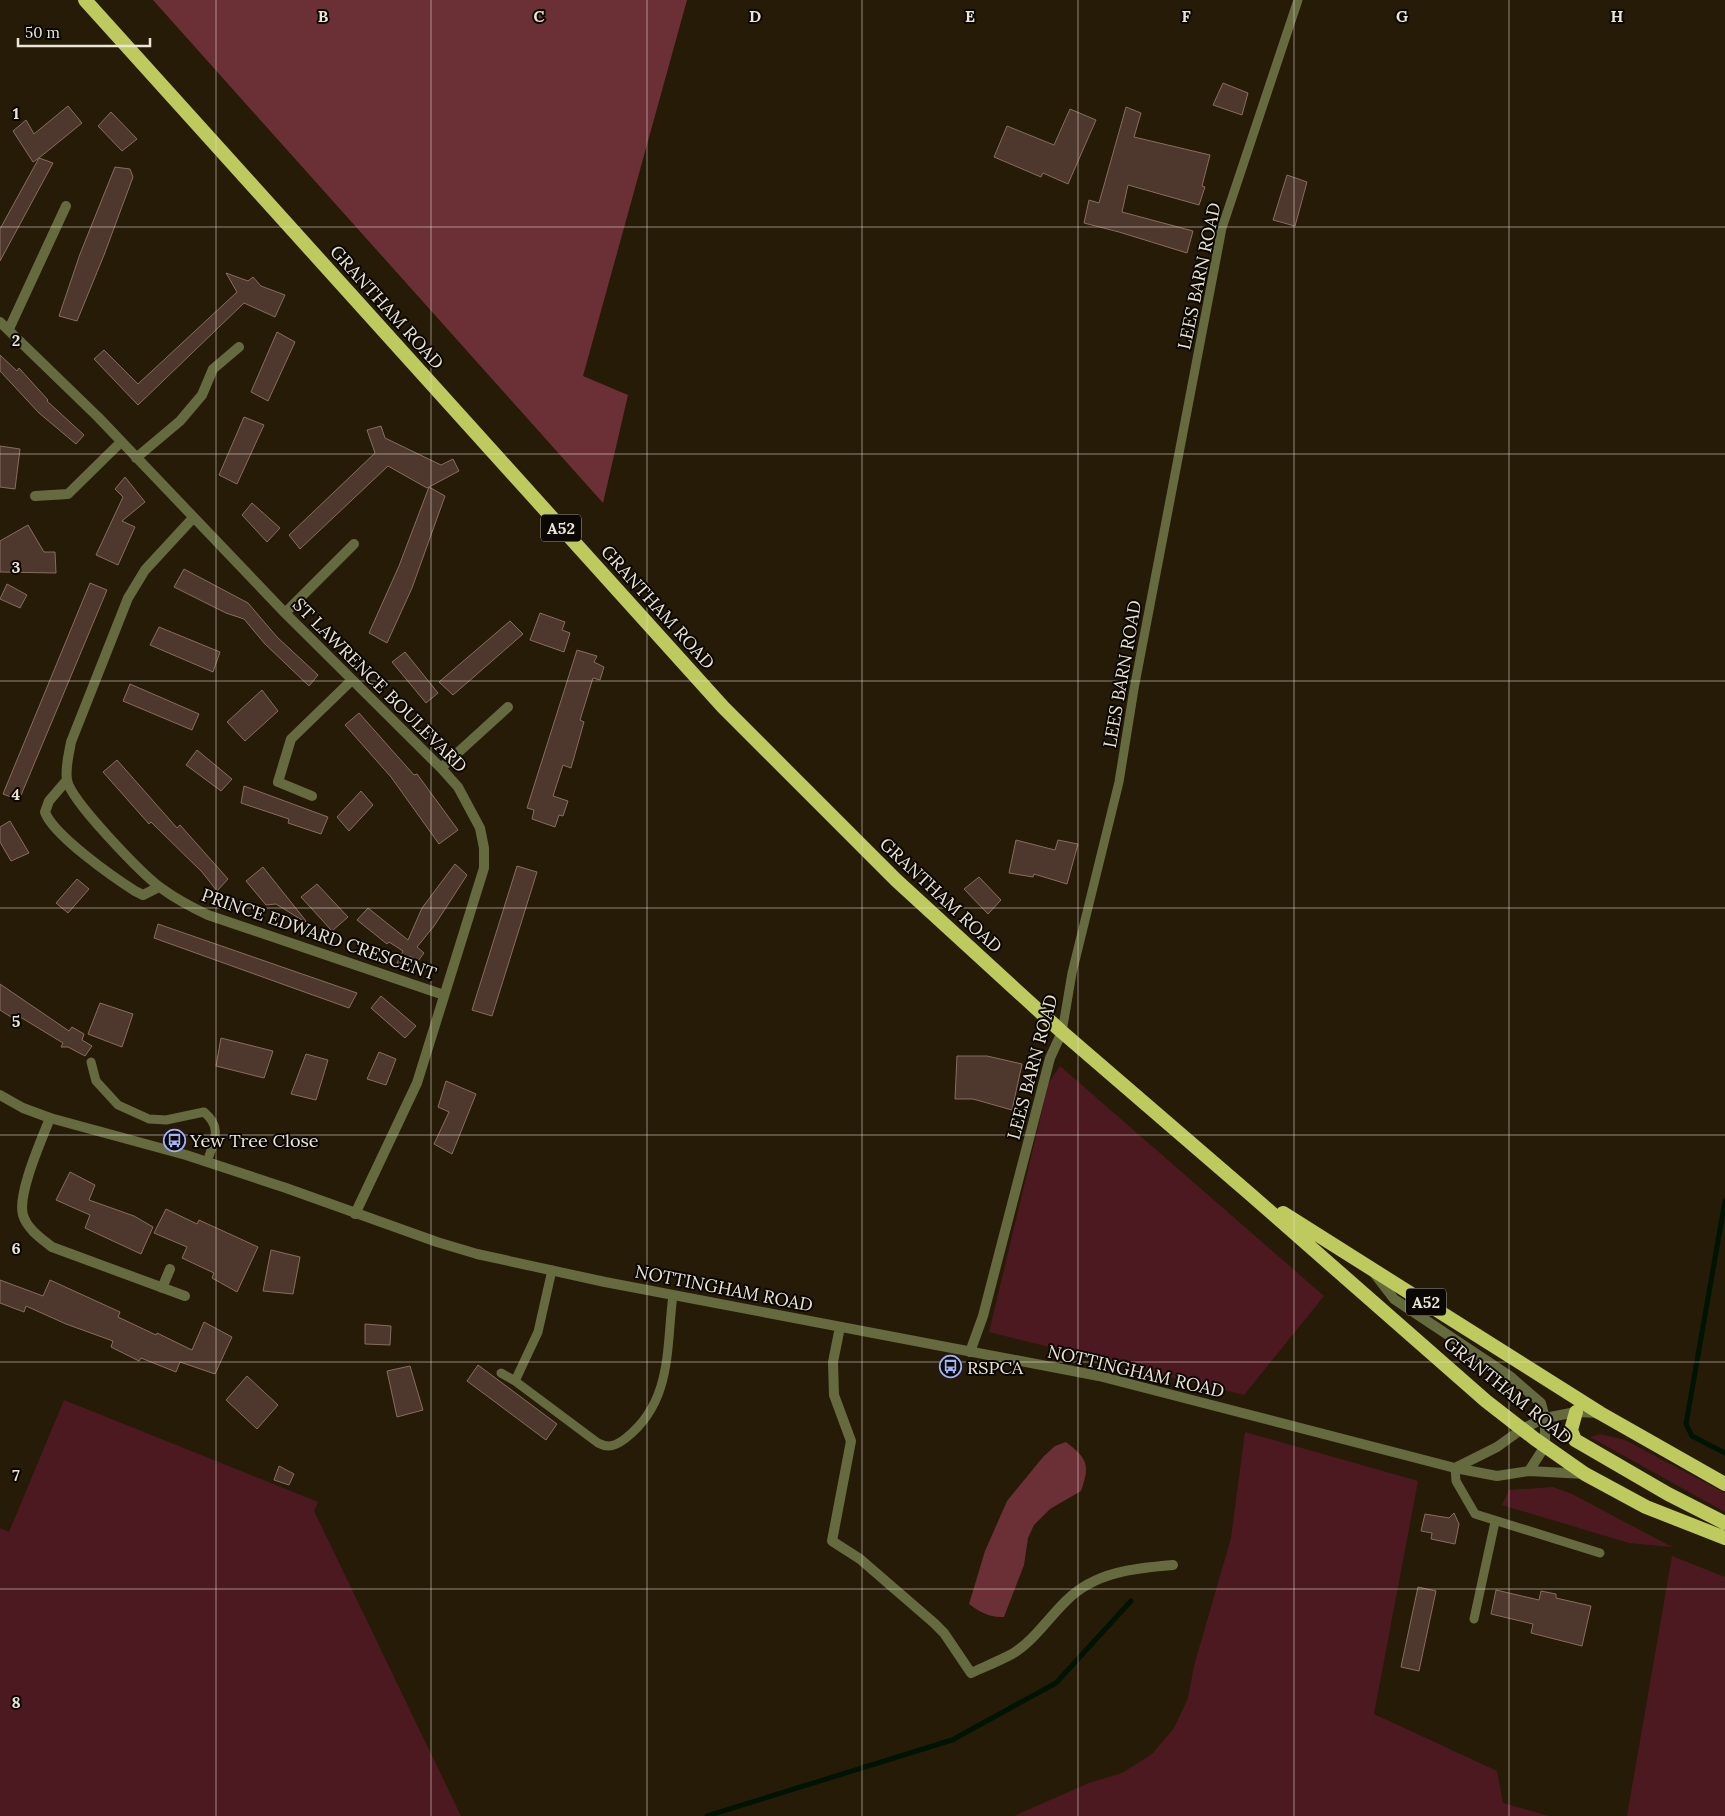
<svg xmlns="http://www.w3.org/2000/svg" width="1725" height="1816" viewBox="0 0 1725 1816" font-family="Lora,serif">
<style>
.green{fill:#4d1921}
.forest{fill:#6a3036}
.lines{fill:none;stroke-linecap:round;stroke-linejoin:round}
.stream{stroke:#001403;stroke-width:5}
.building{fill:#4e372c;stroke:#876d61}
.service{stroke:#656b3e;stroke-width:9}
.minor{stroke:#656b3e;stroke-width:10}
.tertiary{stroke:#656b3e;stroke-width:10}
.trunk{stroke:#beca5e;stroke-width:14}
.grid{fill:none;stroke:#ebe4d7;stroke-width:1;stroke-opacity:0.55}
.labels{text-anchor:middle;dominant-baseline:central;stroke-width:4;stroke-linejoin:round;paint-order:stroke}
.shield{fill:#0b0702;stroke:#a8a297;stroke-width:1}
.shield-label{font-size:16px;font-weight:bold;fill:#ebe4d7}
.street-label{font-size:18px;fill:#ebe4d7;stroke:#0b0702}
.poi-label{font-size:18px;fill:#ebe4d7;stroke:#0b0702;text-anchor:start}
.grid-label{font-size:16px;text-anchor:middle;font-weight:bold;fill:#ebe4d7;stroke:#0b0702;stroke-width:4;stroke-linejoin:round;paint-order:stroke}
</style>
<rect width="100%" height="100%" fill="#261b07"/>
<path class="green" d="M1060 1066 1324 1296 1244 1395 989 1332 1049 1082Z
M64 1400 318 1502 314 1511 461 1816H0V1528L9 1532Z
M1245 1432 1418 1481 1374 1714 1497 1771 1503 1803 1549 1816H1014L1089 1783 1122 1773 1152 1754 1174 1728 1188 1698 1194 1666 1231 1538Z
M1600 1434 1625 1440 1725 1493V1512L1590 1437Z
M1553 1487 1572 1494 1672 1547 1629 1543 1502 1505 1509 1490Z
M1672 1556 1725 1577V1816H1627Z"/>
<path class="forest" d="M153 0H687L583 376 628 395 603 503Z
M1066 1442C1088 1459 1090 1465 1081 1491L1050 1509 1034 1525 1028 1538 1024 1565 1004 1617C990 1618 980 1612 969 1604L985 1551 1007 1501 1043 1457 1055 1446Z"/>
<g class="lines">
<path class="stream" d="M1725 1201 1686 1424 1692 1436 1725 1453
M707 1816 952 1740 1056 1683 1131 1601"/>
</g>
<path class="building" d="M1223 83 1248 93 1242 115 1213 105Z
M68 106 82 123 39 158 53 163 0 261V229L39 158 33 162 13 131 26 120 34 134Z
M1126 107 1141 113 1134 137 1210 155 1202 186 1205 187 1199 205 1128 185 1122 212 1193 231 1187 253 1119 232 1084 223 1089 200 1099 203Z
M1070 109 1096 120 1068 184 1043 173 1041 177 994 157 1007 126 1054 145Z
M111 112 137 139 122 151 98 126Z
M115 167 130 169 133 177 104 255 77 321 59 316 80 254Z
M1287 175 1307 182 1295 226 1273 220Z
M226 273 248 281 253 277 261 286 285 295 275 317 244 303 138 405 94 359 104 350 138 384 237 292Z
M277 332 295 342 268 401 251 392Z
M0 355 17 371 19 368 48 400 47 401 84 435 76 444 39 413 0 371Z
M244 417 264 425 237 484 219 475Z
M381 426 385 438 441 465 453 459 459 471 427 488 388 466 300 549 289 535 375 453 367 430Z
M0 446 20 449 15 489 0 487Z
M125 477 145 502 122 521 135 527 118 565 96 555 123 497 115 489Z
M429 487 445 496 412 588 387 643 369 633 399 566Z
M252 503 280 528 267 542 242 515Z
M28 525 44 552H55L56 573 0 572V541Z
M184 569 248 603 277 637 318 675 309 686 265 644 244 619 226 613 174 587Z
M90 583 107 590 19 800 3 794Z
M7 584 27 595 20 608 0 599Z
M540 613 565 622 562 630 570 633 564 652 530 640Z
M510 621 523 634 453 695 439 682Z
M159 627 220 652 213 672 150 645Z
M577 650 597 656 594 662 604 667 600 680 593 678 580 720 584 722 571 768 563 765 553 796 568 801 563 816 559 815 555 827 532 819 534 810 527 808Z
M405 652 438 693 426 703 392 662Z
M130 684 199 714 192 730 123 701Z
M262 690 278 711 245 741 227 722Z
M359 713 414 775 417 774 458 830 439 844 391 777 345 725Z
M197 750 232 779 221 791 186 765Z
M117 760 177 828 180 825 228 879 217 891 202 872 151 822 149 824 103 772Z
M244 786 328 817 321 834 288 823 289 819 241 803Z
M361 791 373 805 349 831 337 817Z
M10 821 29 853 11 861 0 842V827Z
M1016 840 1055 850 1058 840 1078 844 1067 884 1034 874 1033 877 1009 873Z
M455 864 467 875 434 926 417 947 424 953 418 961 410 956 402 966 397 963 403 951 389 942 387 944 357 920 368 908 408 940 422 908Z
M517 866 537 872 492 1016 472 1010Z
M263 867 306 921 305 922 276 904 266 905 246 881Z
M979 877 1001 900 988 914 964 889Z
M77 879 89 889 68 913 56 903Z
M317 884 348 917 332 931 301 897Z
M158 924 357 993 349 1008 154 938Z
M0 984 69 1031 72 1027 84 1034 82 1040 92 1046 85 1056 68 1047H61L63 1043 17 1015 14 1019 0 1010Z
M381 996 416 1026 405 1038 371 1008Z
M100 1003 133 1014 122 1047 88 1034Z
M221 1038 273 1051 264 1078 216 1066Z
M379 1052 396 1059 386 1085 367 1079Z
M306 1054 328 1060 316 1100 291 1094Z
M957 1056H987L1022 1064 1012 1110 973 1099H955Z
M446 1081 476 1094 452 1154 434 1144 449 1112 438 1107Z
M70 1172 95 1185 89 1200 134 1216 153 1227 141 1254 85 1228 90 1215 56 1200Z
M166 1209 197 1224 199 1220 258 1247 237 1292 212 1278 214 1273 182 1258 187 1247 154 1233Z
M271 1250 300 1257 293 1294 263 1291Z
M0 1280 43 1296 50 1280 120 1312 118 1317 156 1335 157 1333 192 1350 204 1322 232 1337 215 1374 180 1362 176 1372 141 1358 139 1361 111 1347 113 1341 66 1324 26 1306 24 1312 0 1303Z
M365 1324 391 1326 390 1345 365 1344Z
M478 1365 557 1424 546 1440 467 1381Z
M410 1366 423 1410 397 1417 387 1371Z
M247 1376 278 1405 257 1429 226 1400Z
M279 1466 294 1474 289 1485 274 1480Z
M1454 1513 1459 1524 1455 1544 1431 1539 1432 1533 1421 1531 1425 1514 1449 1518Z
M1418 1587 1436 1591 1419 1671 1401 1667Z
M1496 1590 1539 1600 1541 1591 1556 1594V1598L1591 1606 1582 1646 1531 1633 1533 1624 1491 1614Z"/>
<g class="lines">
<path class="service" d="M1062 1032 1072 973 1119 782 1134 689 1222 228 1298 0
M91 1062 96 1081 118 1105 149 1119 166 1120 204 1112C223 1128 214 1140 207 1162
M501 1373 515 1381 598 1443C609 1449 617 1445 626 1438 673 1401 666 1347 673 1295
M515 1381 538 1332 552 1270
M1455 1468 1456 1481 1475 1514 1600 1553
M1474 1619 1495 1522"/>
<path class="minor" d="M0 322 98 417 285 613 441 768 458 787 480 828 484 848V868L417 1083 355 1214
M9 329 66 206
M136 458 180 421 202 395 213 369 239 347
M35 496 68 494 121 442
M193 518 145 570 128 598 71 742C69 754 65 767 67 780 70 800 142 874 161 888 176 899 191 907 208 915L444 995
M285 613 354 544
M441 768 508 707
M67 780 49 801 45 812C53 835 113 877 135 891L143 895 159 887
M312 796 278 782 291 739 352 680
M50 1118C42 1139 17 1194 23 1215 27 1229 42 1239 52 1247L185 1296
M162 1288 170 1269
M840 1327 833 1362 834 1395 851 1441 832 1541 860 1559 934 1623 944 1633 971 1673C984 1667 999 1661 1012 1654 1034 1641 1049 1617 1067 1600 1095 1572 1135 1568 1173 1565
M970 1352 983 1316 1050 1058 1062 1032"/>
<path class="tertiary" d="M0 1095 23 1108 50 1118 186 1155 286 1188 437 1242 477 1254 605 1282 1099 1376 1455 1468 1497 1476 1529 1471 1585 1474
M1374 1273 1394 1299 1511 1377 1541 1403 1545 1418V1446L1529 1471
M1455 1468 1497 1447 1522 1429 1545 1418 1576 1412 1600 1413"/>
<path class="trunk" d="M85 0 723 707 896 880 1062 1032 1250 1194 1486 1401 1535 1439 1585 1474 1646 1507 1725 1538
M1283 1213 1600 1413 1725 1484
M1576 1412 1571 1430 1575 1440 1668 1494 1725 1523"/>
</g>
<path class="grid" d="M216 0V1816M431 0V1816M647 0V1816M862 0V1816M1078 0V1816M1294 0V1816M1509 0V1816M0 227H1725M0 454H1725M0 681H1725M0 908H1725M0 1135H1725M0 1362H1725M0 1589H1725"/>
<defs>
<symbol id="bus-ring" viewBox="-11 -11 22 22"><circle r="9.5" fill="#0b0702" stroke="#a3b2fd" stroke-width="1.5"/><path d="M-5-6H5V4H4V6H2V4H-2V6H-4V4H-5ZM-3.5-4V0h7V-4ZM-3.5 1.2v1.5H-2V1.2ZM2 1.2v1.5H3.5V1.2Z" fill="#a3b2fd"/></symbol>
</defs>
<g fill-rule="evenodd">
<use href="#bus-ring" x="162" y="1128" width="25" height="25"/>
<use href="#bus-ring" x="938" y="1354" width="25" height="25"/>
</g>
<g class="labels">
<g class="shield">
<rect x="541" y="514.5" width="40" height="27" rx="4"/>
<rect x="1406" y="1288.5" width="40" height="27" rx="4"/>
</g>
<g class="shield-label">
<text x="561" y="528">A52</text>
<text x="1426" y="1302">A52</text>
</g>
<g class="street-label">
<text transform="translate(1199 276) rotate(-78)">LEES BARN ROAD</text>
<text transform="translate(387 307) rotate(48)">GRANTHAM ROAD</text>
<text transform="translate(658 607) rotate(48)">GRANTHAM ROAD</text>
<text transform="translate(1122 674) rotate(-80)">LEES BARN ROAD</text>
<text transform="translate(380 685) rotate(45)">ST LAWRENCE BOULEVARD</text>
<text transform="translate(941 895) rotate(43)">GRANTHAM ROAD</text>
<text transform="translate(319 934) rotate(19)">PRINCE EDWARD CRESCENT</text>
<text transform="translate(1032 1067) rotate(-75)">LEES BARN ROAD</text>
<text transform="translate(724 1288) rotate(11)">NOTTINGHAM ROAD</text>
<text transform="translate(1136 1371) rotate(13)">NOTTINGHAM ROAD</text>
<text transform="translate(1508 1390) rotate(39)">GRANTHAM ROAD</text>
</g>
<g class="poi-label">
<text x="190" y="1140">Yew Tree Close</text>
<text x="967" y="1367">RSPCA</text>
</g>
</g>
<g class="grid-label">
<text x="323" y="22">B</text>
<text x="539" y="22">C</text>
<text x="755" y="22">D</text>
<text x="970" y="22">E</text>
<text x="1186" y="22">F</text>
<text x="1402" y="22">G</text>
<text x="1617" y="22">H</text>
<text x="16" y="119">1</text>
<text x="16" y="346">2</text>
<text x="16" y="573">3</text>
<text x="16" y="800">4</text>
<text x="16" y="1027">5</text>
<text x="16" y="1254">6</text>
<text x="16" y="1481">7</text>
<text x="16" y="1708">8</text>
</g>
<path d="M18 38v8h132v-8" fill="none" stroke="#ebe4d7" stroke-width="2.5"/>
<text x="25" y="38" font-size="15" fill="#ebe4d7" stroke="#0b0702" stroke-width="4" paint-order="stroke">50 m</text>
</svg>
